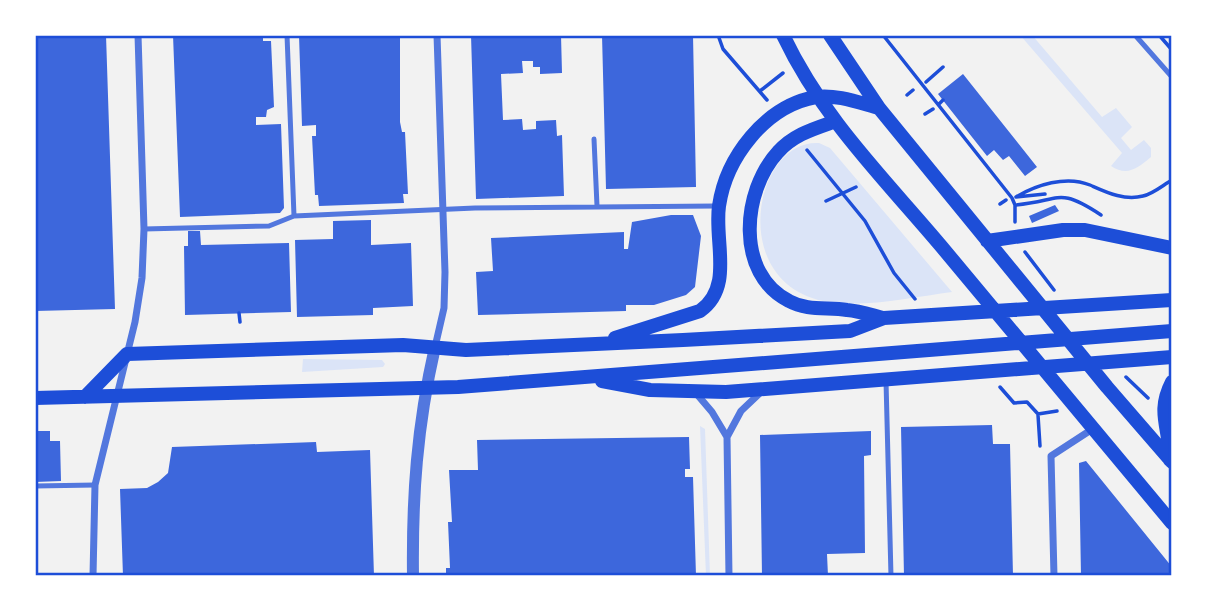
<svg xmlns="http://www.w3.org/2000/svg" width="1207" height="611" viewBox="0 0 1207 611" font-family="'Source Serif 4',serif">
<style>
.green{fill:#dbe4f7}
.building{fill:#3d67dc}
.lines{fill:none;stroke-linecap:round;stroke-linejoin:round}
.path{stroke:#1d4ed8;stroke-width:3.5}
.service{stroke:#5277de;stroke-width:5}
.minor{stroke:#5277de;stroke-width:7}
.tertiary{stroke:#5277de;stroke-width:12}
.secondary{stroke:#1d4ed8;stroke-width:14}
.neatline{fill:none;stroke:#1d4ed8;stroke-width:2.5}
</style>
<rect width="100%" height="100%" fill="#f2f2f2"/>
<path class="green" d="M1020 35H1032L1102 117 1116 108 1132 127 1121 138 1131 150 1144 140 1151 148V157C1138 168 1127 177 1111 166L1122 153Z
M819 143 830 148 952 292C914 297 860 309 823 301 727 281 754 139 819 143Z
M303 359 382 360 385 364 383 367 302 372Z
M700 426 705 429 710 576H706Z"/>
<path class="building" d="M35 35H106L115 309 35 311Z
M173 35H263V41H271L274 107 267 110 266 117H256V125L281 124 284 208 280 213 180 217Z
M299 35H400V122L402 132H405L408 194H403L404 203 319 206 318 195H315L312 136H316V125L302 126Z
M471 35H561L562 73 540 74V67H533V61H522L523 73 501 74 503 120 522 119 523 130 536 129V121L556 120 557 136 562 135 564 196 476 199Z
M602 35H693L696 187 606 189Z
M963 74 1037 167 1025 176 1009 156 1003 160 994 150 987 156 938 94Z
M1055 205 1059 211 1032 223 1029 216Z
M671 215H693L701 236 695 287 686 295 654 305H626V311L478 315 476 272 493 271 491 238 624 232V249H628L632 222Z
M371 220V245L411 243 413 306 373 308V315L297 317 295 240 333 239V221Z
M188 231H200L201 245 289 243 291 312 185 315 184 246H188Z
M992 425 993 444H1010L1013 576H904L901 427Z
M35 431H50V441H60L61 481 35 482Z
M871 431V455L864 456 865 553 827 554 828 576H762L760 435Z
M689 437 690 469H685V477H693L696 576H446V568H450L448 522H452L449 470H478L477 440Z
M316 442 317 452 370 450 374 576H123L120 489 147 488 158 482 168 473 172 447Z
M1086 461 1172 567V576H1081L1079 463Z"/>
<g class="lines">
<path class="path" d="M718 35 723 49 767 100
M883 35 1012 198 1015 205V222
M1159 35 1172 50
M926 82 943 67
M760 91 783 73
M907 95 913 90
M939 104 943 100
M925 114 933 109
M807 150 865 221 894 273 915 299
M1016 197C1036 185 1066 175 1090 185 1106 192 1124 201 1143 196 1153 194 1163 185 1172 180
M1016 197 1045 194
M826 201 856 187
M1000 204 1006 200
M1015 205C1062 201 1057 186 1101 215
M1025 252 1054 290
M239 313 240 322
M1126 377 1148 398
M1000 387 1014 403 1027 402 1038 414
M1038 414 1057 411
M1038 415 1040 446"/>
<path class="service" d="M287 35 294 216
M1135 35 1172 77
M594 139 597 206
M144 229 269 226 294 216 475 208 716 206
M886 381 891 576
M35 486 95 485"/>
<path class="minor" d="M435 347 444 308 445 272 437 35
M695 392 712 412 727 437 729 576
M727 437 741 411 762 391
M93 576 95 485 135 322 142 278 144 229 138 35
M1054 576 1051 456 1094 428"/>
<path class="tertiary" d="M413 576C412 496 417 426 435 347"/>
<path class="secondary" d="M783 35C823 119 882 176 941 246 1018 338 1095 430 1172 523
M830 35 879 108 1107 387 1172 462
M833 122C813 129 793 135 778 152 742 191 735 274 789 301 807 311 827 307 847 310 859 311 871 315 883 318
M987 241 1063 230H1085L1172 248
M615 338 700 311C734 287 714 242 719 206 726 158 765 106 816 97 836 94 860 103 879 108
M602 381 650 390 726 392 1172 357
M85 397 127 354 403 345 466 350 683 340 850 331 884 318 1172 300
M35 398 458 387 1172 331
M1170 460C1170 427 1156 413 1172 382"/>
</g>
<rect width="1207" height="611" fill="none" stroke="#ffffff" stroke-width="74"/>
<rect x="37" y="37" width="1133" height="537" class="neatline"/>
</svg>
